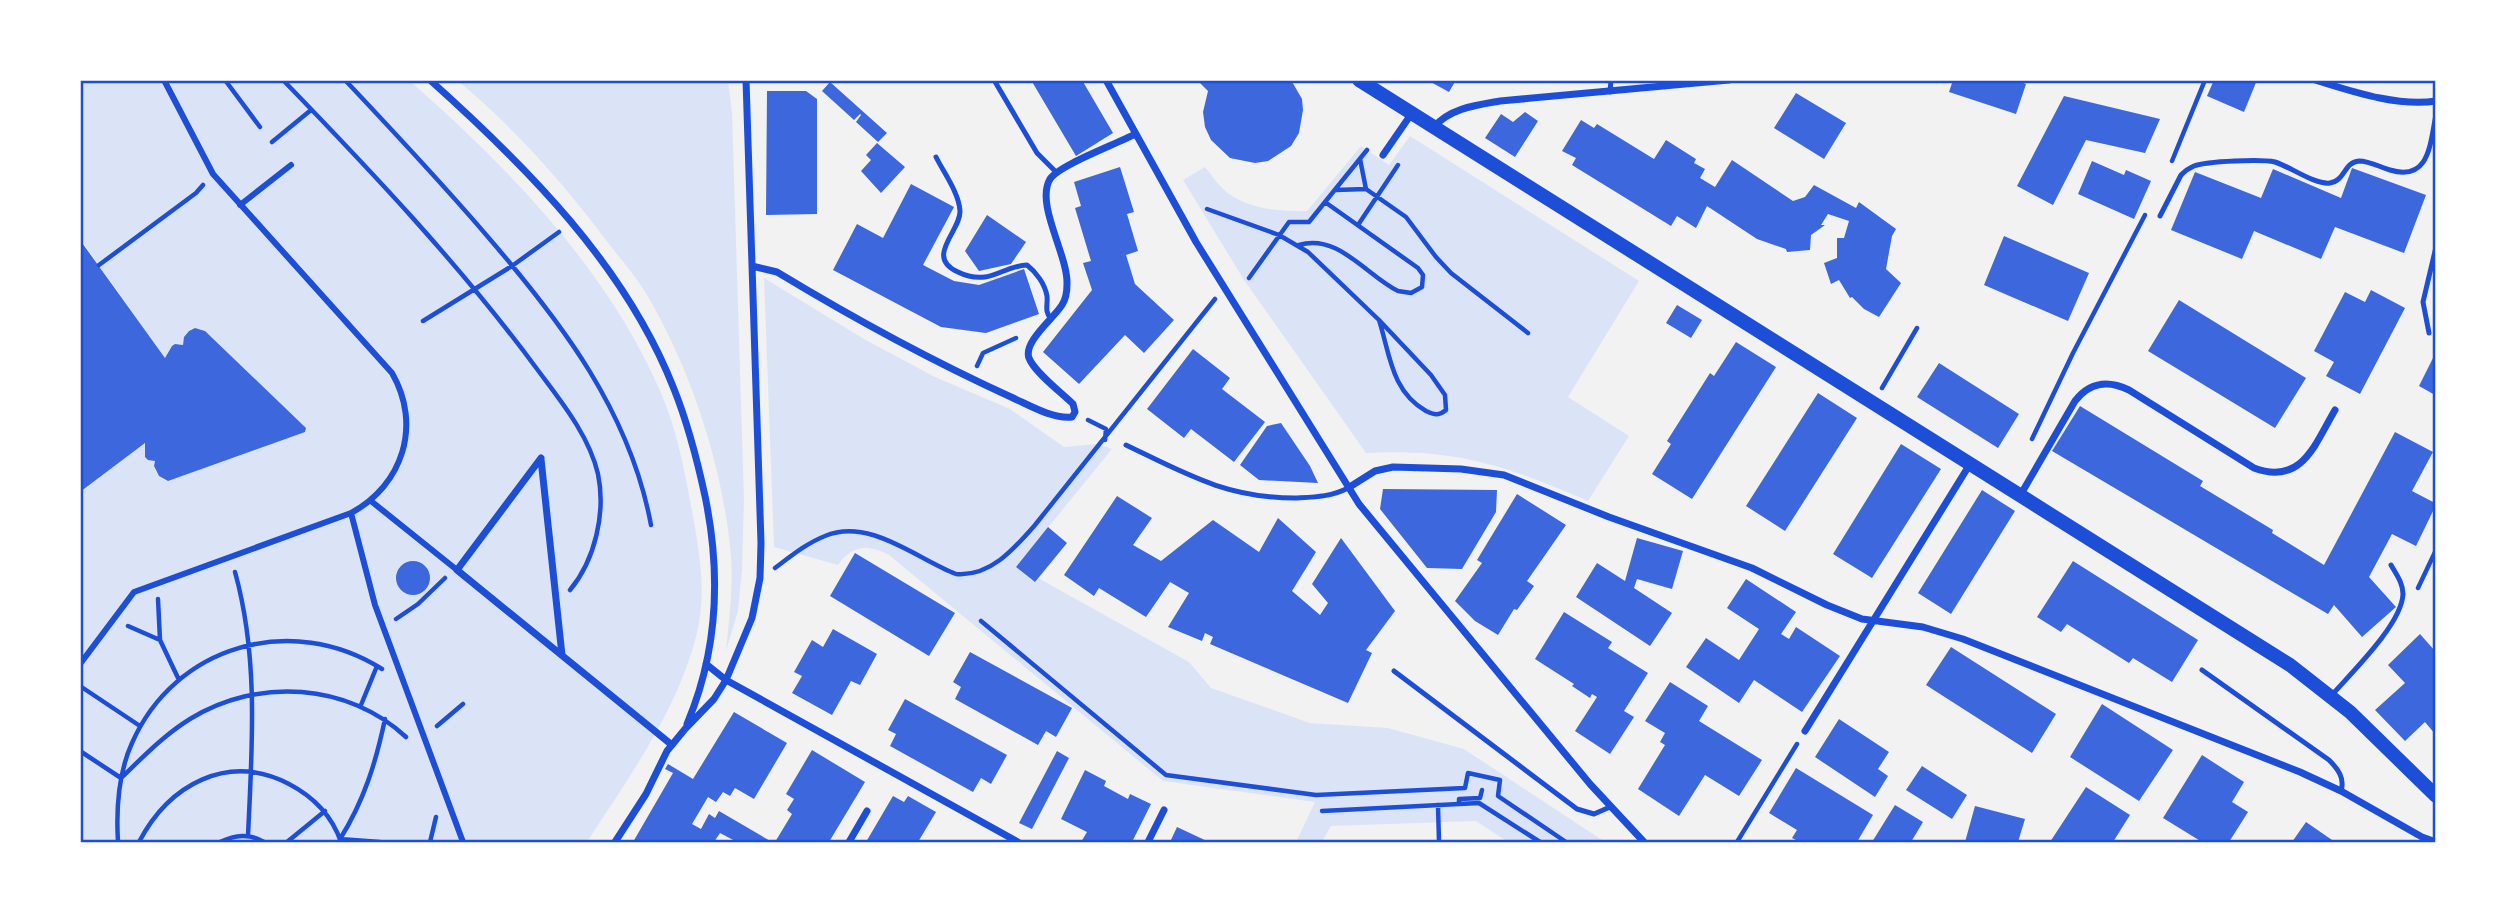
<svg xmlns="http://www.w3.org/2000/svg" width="2516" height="923" viewBox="0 0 2516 923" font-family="Cabin,sans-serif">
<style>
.green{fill:#dbe4f7}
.building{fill:#3d67dc}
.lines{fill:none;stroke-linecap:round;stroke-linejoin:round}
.path{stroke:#1d4ed8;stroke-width:4.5}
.service{stroke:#1d4ed8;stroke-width:5}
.pedestrian{stroke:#1d4ed8;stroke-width:6}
.minor{stroke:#1d4ed8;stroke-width:7}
.secondary{stroke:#1d4ed8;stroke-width:14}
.neatline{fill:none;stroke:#1d4ed8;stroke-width:2.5}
</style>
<rect width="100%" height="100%" fill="#f2f2f2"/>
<path class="green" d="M80 81H410C509 168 608 270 661 393 677 430 685 472 692 511 700 554 707 594 696 637 676 713 629 777 587 842H81V492L145 443V457L148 460 155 461C152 469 159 479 168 481L306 429 205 331C192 325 184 331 183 345 170 342 172 351 165 358L81 240Z
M458 81H728L732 113 744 499 742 570 738 611 726 651C729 620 733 588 731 556 723 467 692 372 647 295 637 278 624 263 612 248 567 187 516 129 458 81Z
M1410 136 1639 281 1568 397 1629 436 1588 501C1507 466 1456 448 1366 453L1244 280 1183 180 1205 167C1211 174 1216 182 1222 188 1243 209 1281 212 1307 211L1361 146 1389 165Z
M764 278 864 339 935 377 1010 409 1064 447 1097 444 1112 449 1016 567 1034 582 1038 578 1189 662 1211 688 1310 723 1388 728 1464 749 1605 842H1508L1476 821 1331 826 1322 842H1296L1315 802 1163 781 889 555C868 544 852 545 838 565L774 547Z"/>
<path class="building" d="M1031 80H1082L1113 133 1076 156Z
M1197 80H1291L1302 99 1303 110 1299 133 1291 146 1268 161 1255 163 1230 158 1211 140 1205 127 1203 112 1208 91Z
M1427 80H1456L1449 92Z
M1953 80H2015L2026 84 2016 114 1949 92Z
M2214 80H2257L2244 112 2207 96Z
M830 82 887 133 878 142 856 122 861 115 860 114 854 120 822 91Z
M767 91H806L817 99V214L766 215Z
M1796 93 1846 123 1824 159 1774 128Z
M2064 96 2160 119 2145 153 2086 140 2053 205 2017 186Z
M1525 112 1538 121 1515 157 1485 138 1501 114 1513 122Z
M1581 120 1594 128 1597 124 1654 159 1666 140 1696 159 1694 163 1705 169 1700 178 1715 187 1732 160 1793 201 1805 197 1814 185 1856 208 1859 202 1896 229 1892 236 1886 269 1901 283 1879 317 1864 309 1852 297 1850 298 1839 280 1831 284 1824 263 1837 258V238H1844L1849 221 1828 214 1821 225H1825L1811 235 1810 250 1787 252 1786 249 1757 239 1707 206 1696 228 1677 216 1671 226 1572 165 1576 158 1562 151Z
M877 143 905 167 881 193 861 171 871 160 866 155Z
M2092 161 2124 175 2126 170 2151 181 2134 219 2078 194Z
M1120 167 1134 212 1127 214 1138 251 1126 255 1135 284 1174 320 1144 353 1125 335 1079 384 1043 352 1092 290 1083 263 1091 261 1075 208 1081 206 1074 182Z
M2352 168 2426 195 2404 253 2335 227 2321 259 2254 231 2242 259 2171 230 2195 172 2261 198 2273 169 2341 198Z
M911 184 954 207 923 265 954 281 979 285 1024 269 1039 314 986 333 941 327 833 270 857 224 883 238Z
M987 215 1026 242 1011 264 979 271 965 251Z
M2004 236 2089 273 2068 321 1984 285Z
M80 240 165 358 172 346 175 344 183 345 184 337 189 331 195 328 205 331 306 428 305 432 168 481 159 476 154 466 155 461 148 460 145 457V443L80 492Z
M2371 290 2405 308 2360 394 2326 376 2334 362 2314 351 2345 292 2365 302Z
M2179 300 2306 378 2275 428 2148 351Z
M1677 305 1702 320 1691 338 1666 323Z
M1736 342 1776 367 1692 499 1652 474 1671 444 1667 441 1710 373 1714 376Z
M1193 349 1230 378 1222 389 1265 422 1234 462 1191 429 1184 438 1147 409Z
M2435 354V395L2419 386Z
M1939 363 2019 414 1998 448 1917 397Z
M1818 393 1857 418 1785 531 1746 506Z
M2080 406 2203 481 2200 486 2273 530 2272 533 2324 565 2395 432 2433 452 2412 491 2435 503V507L2416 546 2392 534 2369 577 2396 607 2362 637 2334 605 2328 614 2052 451Z
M1281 423 1310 466 1318 483 1259 480 1240 465 1267 426Z
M1901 444 1941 469 1872 578 1833 554Z
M1383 489 1497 490 1496 512 1462 569 1427 568 1380 509Z
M1982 490 2015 511 1951 614 1918 593Z
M1517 494 1566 525 1527 581 1534 586 1517 610 1514 609 1498 635 1475 621 1455 601 1482 563 1477 560Z
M1117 496 1152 518 1133 545 1161 561 1213 520 1259 552 1278 518 1316 552 1292 591 1320 615 1328 603 1312 584 1341 538 1395 611 1366 650 1372 653 1348 703 1210 644 1213 637 1205 633 1202 641 1168 627 1189 593 1170 582 1146 617 1099 588 1094 596 1064 575Z
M1048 527 1067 543 1035 582 1016 567Z
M1637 538 1683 551 1672 589 1637 579 1634 588 1672 613 1650 646 1576 597 1597 563 1625 581Z
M855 553 955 613 929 656 830 596Z
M2073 561 2198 640 2172 682 2133 658 2129 663 2067 624 2061 632 2037 617Z
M396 578a17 17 0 1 1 34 0a17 17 0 1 1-34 0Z
M1746 579 1796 612 1781 634 1789 639 1796 627 1840 656 1802 712 1754 680 1739 703 1686 667 1706 638 1739 660 1759 629 1727 608Z
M1564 612 1612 642 1608 648 1648 673 1624 711 1634 717 1610 754 1575 731 1597 697 1592 694 1590 698 1572 686 1574 684 1535 659Z
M833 629 877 654 860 685 851 681 832 715 792 693 802 676 794 672 812 640 823 647Z
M2420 634 2435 651V734L2425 722 2405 741 2375 710 2405 683 2388 665Z
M1951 647 2056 714 2032 753 1926 685Z
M970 652 1072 708 1056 737 1046 731 1038 745 955 699 961 687 953 682Z
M1670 682 1708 706 1699 721 1762 760 1739 796 1705 775 1679 816 1638 789 1665 745 1660 742 1665 733 1645 721Z
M905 699 1007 755 991 784 981 778 973 792 890 746 896 734 888 730Z
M2102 704 2173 750 2139 801 2070 757Z
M734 712 787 743 754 799 735 788 730 796 723 792 716 802 708 797 692 824 701 829 709 814 715 818 719 811 772 842H737L720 833 714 842H633L673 773 665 769 668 764 693 779Z
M1839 719 1889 752 1878 769 1888 776 1875 797 1815 757Z
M812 750 865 782 829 842H775L792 814 787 810 794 799 786 794Z
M1057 751 1069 758 1032 829 1019 823Z
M2202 755 2244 782 2232 802 2248 812 2229 842H2202L2163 818Z
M1922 766 1967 795 1952 819 1906 790Z
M1796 768 1873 815 1857 842H1800L1792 838 1797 830 1769 813Z
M1085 770 1106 781 1104 786 1128 799 1130 794 1151 804 1132 842H1081L1087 832 1061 819Z
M2086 787 2130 815 2113 842H2050Z
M893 796 904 802 908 796 936 812 918 842H866Z
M1895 805 1923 822 1911 842H1872Z
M1975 806 2025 819 2018 842H1965Z
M2306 822 2335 842H2292Z
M1177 827 1209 842H1170Z"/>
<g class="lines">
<path class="path" d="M225 80 260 127
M283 80C372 172 461 266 537 369 560 400 589 435 598 474 606 513 595 560 570 590
M345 80C394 132 442 183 488 237 562 323 630 412 651 525
M272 142 311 110
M2172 161 2205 80
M1366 189 1406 217 1436 257 1451 273 1528 333
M1336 190 1366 189 1360 159
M1207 209 1279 235 1308 252 1379 320 1431 375 1445 395 1446 410C1439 416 1434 415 1426 411 1391 391 1390 354 1379 320
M1358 225 1398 165
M1299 245C1338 233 1367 276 1398 291L1411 293 1422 287 1423 275 1418 268 1325 202 1367 150
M99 265 196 193 203 185
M1249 278 1289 222H1309L1325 202
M423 321 512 266 559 232
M977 366 983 353 1016 338
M1882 388 1917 328
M1088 420 1106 429 1105 440
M2032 439 2073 353 2145 215
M775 568C791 556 807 543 825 536 869 517 917 559 956 574 990 577 1014 549 1035 525L1215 299
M235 572C259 658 252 748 248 836
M2418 588 2436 550
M158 599 160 640
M396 619 418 604 445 578
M981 621 1166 775 1316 795 1465 788 1468 773 1500 780 1498 796 1566 842
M128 626 160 640 179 680
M80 686 140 726
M361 705 377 666
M437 726 463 704
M80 751 121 778
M121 778C143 757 164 735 190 719 258 677 348 683 406 737
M1459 804V799L1480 798 1482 790
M1438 805 1439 842
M1322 811 1479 803 1540 842
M118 842C116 809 118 774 132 743 175 645 292 612 382 669
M139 842C169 785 227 752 289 784 314 797 332 816 341 842
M220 842C235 835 249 833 264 842
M287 842 325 811
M380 842 340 839C364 801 376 762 385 719
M430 842 436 817
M1737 842 1797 744"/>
<path class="service" d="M994 80 1037 153 1056 172
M1610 92 1611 80
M936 157C944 173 959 193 960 211 961 231 924 257 958 272 966 276 977 278 985 277 999 275 1012 265 1027 265 1036 272 1045 284 1047 296 1048 305 1044 311 1051 319
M2160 216 2181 175C2185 171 2189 168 2194 166 2207 161 2262 159 2275 162 2291 167 2315 185 2330 183 2345 181 2344 162 2359 161 2369 161 2380 167 2390 170 2430 182 2430 143 2436 115
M2429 333 2423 302 2436 247
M1126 445C1186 474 1227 498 1295 498 1314 497 1331 497 1348 488
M2202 670 2329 760C2338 769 2345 778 2341 791
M1394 671 1577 809 1594 814 1610 807
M2331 696C2351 673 2402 624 2403 594 2403 583 2396 574 2391 565"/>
<path class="pedestrian" d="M240 205 291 165
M371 501 457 570
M351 513 375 605 463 842
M80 664 134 592 351 513C403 485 422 425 392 373L213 174 164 80"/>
<path class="minor" d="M430 80C527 167 626 266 674 389 688 424 697 459 705 496 721 573 718 651 687 724
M1106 80 1196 242 1359 504 1590 784 1644 842
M2315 80C2351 91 2397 107 2436 101
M1434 127C1450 108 1477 105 1500 101L1729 80
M1383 155 1412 113
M752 266 777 272C853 318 930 360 1011 397 1029 405 1052 419 1072 417L1075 412 1073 404C1062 393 1034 372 1029 358 1023 342 1054 318 1062 305 1066 299 1067 291 1067 284 1068 255 1035 204 1050 179 1059 165 1117 144 1135 134
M541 458 457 570 672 745
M541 459 562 655
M1348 488 1375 471 1393 467 1461 469 1504 475 1609 517 1752 568 1827 605 1862 619 1923 627 1963 639 2300 772 2341 791 2422 837 2436 842
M2021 494 2075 401C2090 382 2108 380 2129 390L2254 468C2302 486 2315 444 2335 410
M706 664 726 680 1018 842
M1805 731 1970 464
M615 842 646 794 667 751 685 729 714 699 726 680 752 618 760 578 761 543 746 80
M849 842 867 811
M1148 842 1164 810"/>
<path class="secondary" d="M1359 80 2290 665 2350 712 2436 796"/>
</g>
<rect width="2516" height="923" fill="none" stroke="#ffffff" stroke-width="164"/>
<rect x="82" y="82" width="2352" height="759" class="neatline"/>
</svg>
